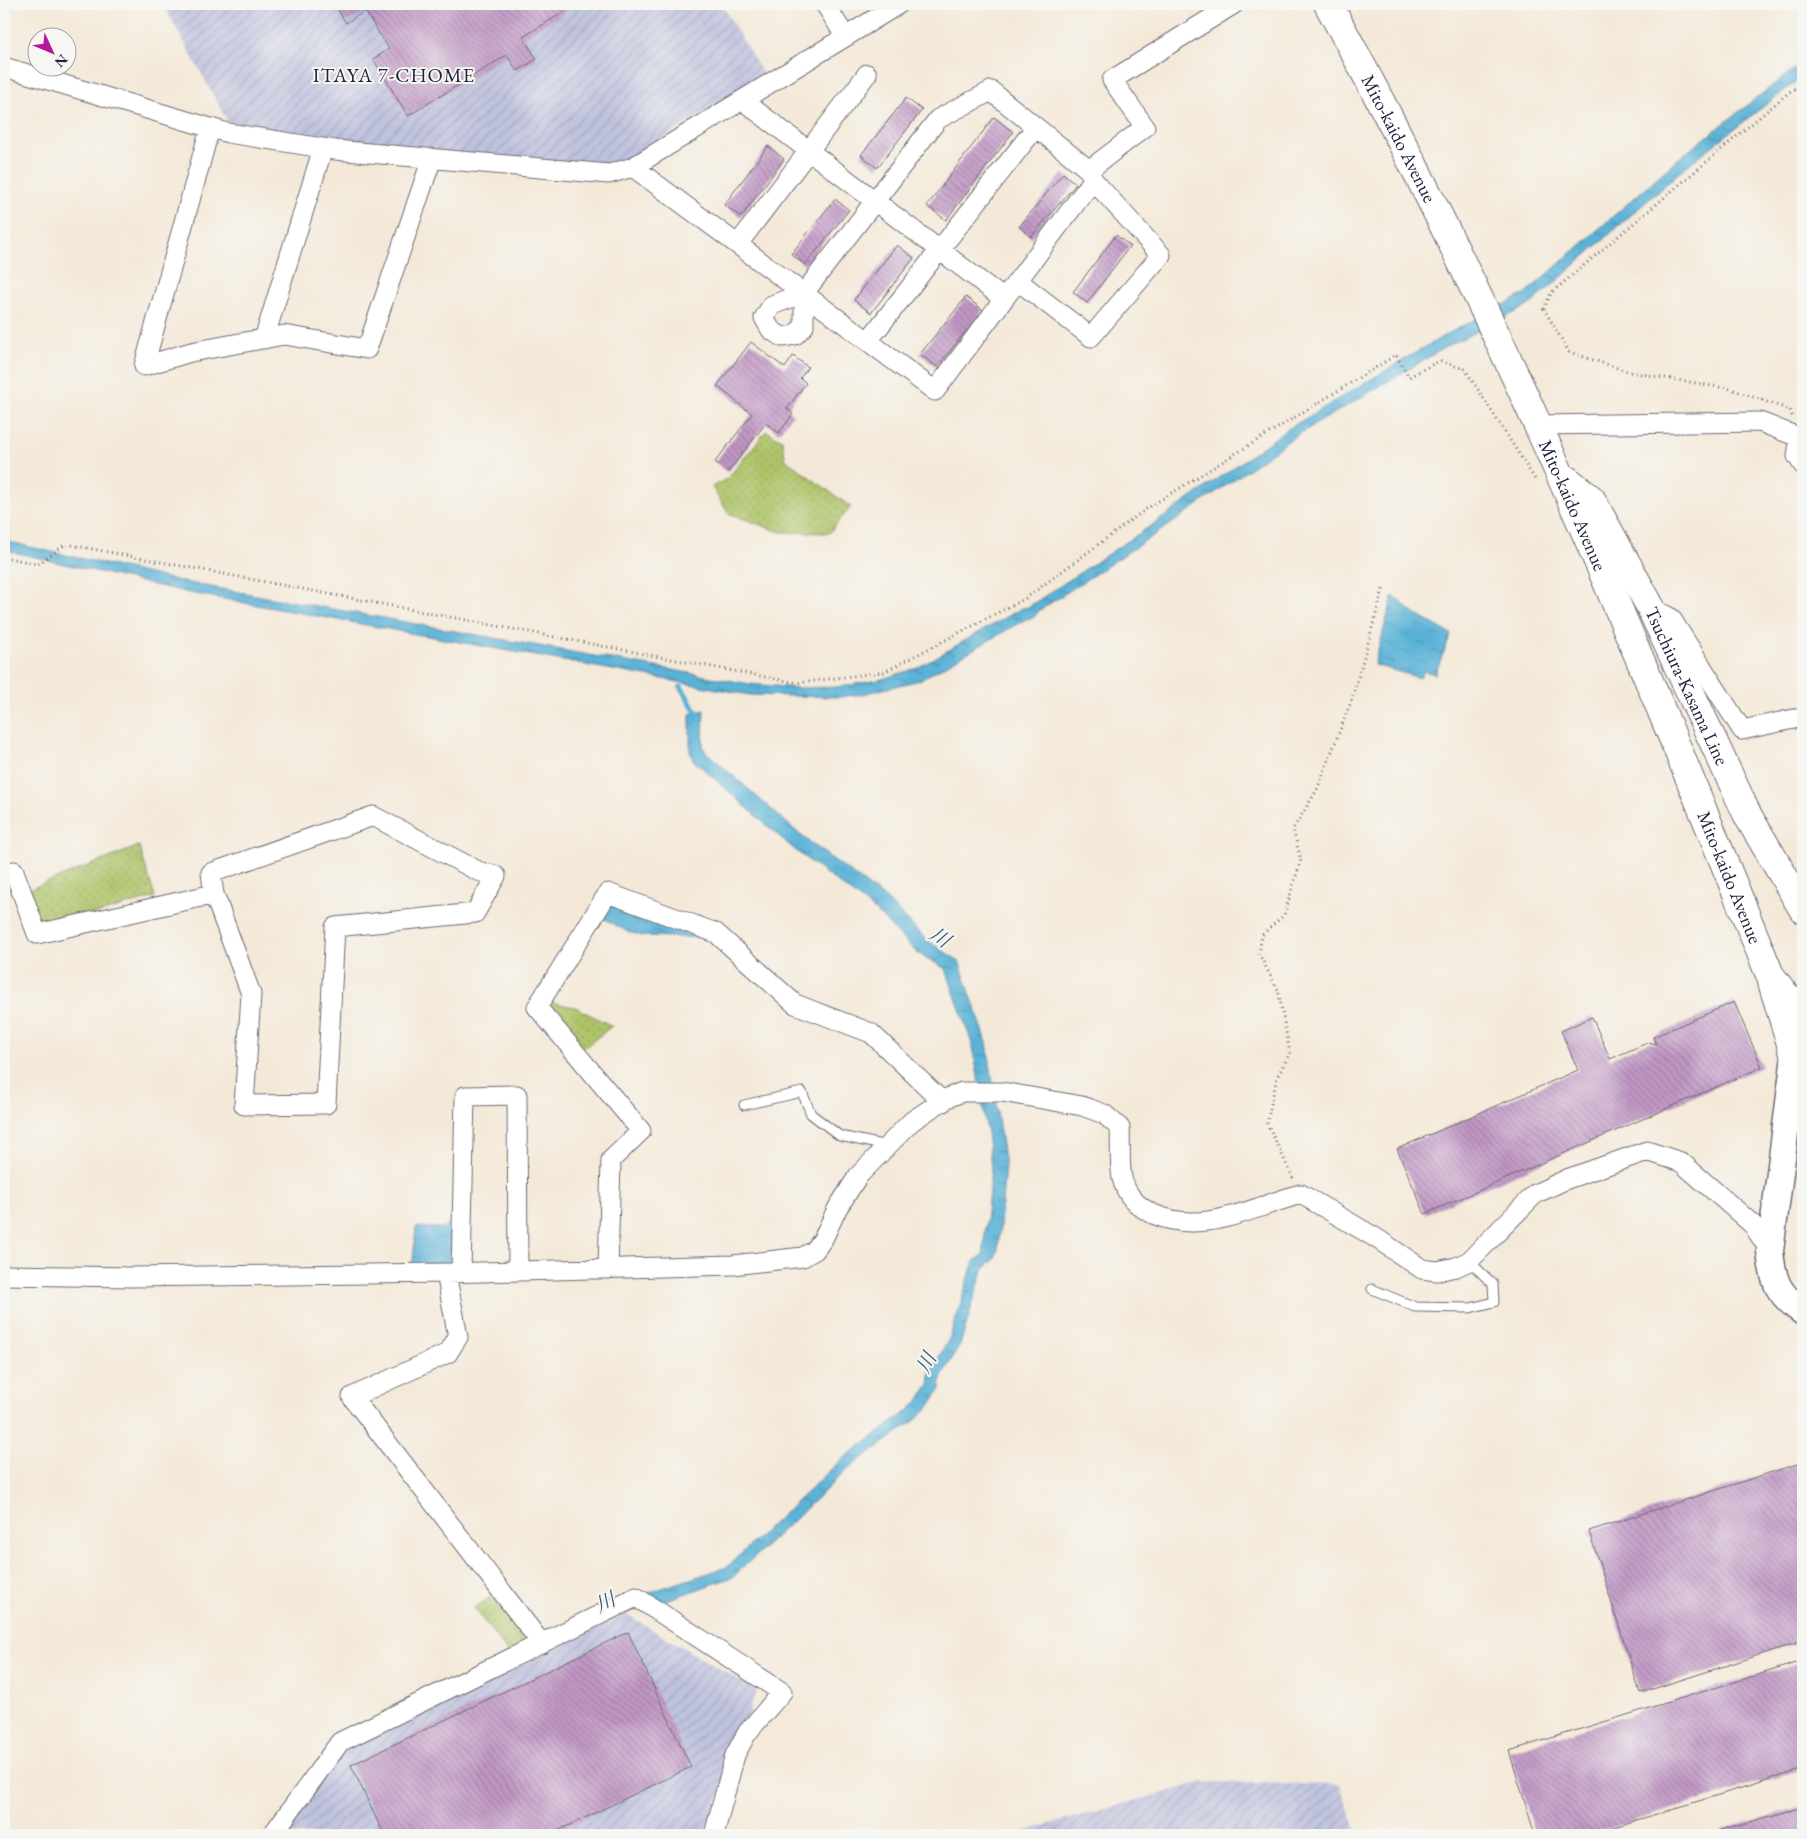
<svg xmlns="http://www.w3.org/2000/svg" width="1807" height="1839" viewBox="0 0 1807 1839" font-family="'EB Garamond','Noto Serif JP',serif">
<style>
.industrial{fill:url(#industrial-furrows)}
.park{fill:url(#park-dots);stroke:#687252}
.water{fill:url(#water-ripples);stroke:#3e6a89}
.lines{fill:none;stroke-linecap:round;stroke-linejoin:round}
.stream{stroke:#5ab2d7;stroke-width:5.5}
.building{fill:url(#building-back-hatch)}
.lane-casing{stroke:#6c6872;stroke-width:11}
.street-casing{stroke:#6c6872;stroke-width:21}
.secondary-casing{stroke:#6c6872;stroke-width:29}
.primary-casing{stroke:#6c6872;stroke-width:30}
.path{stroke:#6c6872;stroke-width:3;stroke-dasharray:1 4;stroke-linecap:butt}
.lane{stroke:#fff;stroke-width:9}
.street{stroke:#fff;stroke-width:19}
.secondary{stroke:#fff;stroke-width:26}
.primary{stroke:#fff;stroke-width:28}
.labels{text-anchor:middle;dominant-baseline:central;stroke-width:4;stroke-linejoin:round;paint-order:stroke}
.street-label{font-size:19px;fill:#22223b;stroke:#f6f6f2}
.neighbourhood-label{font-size:20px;letter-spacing:1px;fill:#22223b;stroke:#f6f6f2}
.water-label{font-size:20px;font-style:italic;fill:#385c79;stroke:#f6f6f2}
</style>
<defs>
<pattern id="industrial-furrows" width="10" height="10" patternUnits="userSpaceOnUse" patternTransform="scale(1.25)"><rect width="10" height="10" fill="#bfc2dd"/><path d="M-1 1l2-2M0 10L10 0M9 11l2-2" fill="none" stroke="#a4a6bf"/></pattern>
<pattern id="park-dots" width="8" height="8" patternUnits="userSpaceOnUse" patternTransform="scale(1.25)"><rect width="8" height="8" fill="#adc368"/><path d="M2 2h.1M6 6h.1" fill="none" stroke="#95a75b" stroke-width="1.8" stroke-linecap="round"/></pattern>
<pattern id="water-ripples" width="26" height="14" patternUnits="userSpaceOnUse" patternTransform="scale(1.25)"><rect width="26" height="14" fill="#5ab2d7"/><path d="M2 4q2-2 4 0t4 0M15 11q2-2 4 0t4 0" fill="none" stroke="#4a90b0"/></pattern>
<pattern id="building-back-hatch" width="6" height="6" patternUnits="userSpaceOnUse" patternTransform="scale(1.25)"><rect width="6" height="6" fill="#c197c5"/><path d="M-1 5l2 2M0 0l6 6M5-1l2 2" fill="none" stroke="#9c7ba1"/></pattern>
</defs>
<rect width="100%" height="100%" fill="#f6f6f2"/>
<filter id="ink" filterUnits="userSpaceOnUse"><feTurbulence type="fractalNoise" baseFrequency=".02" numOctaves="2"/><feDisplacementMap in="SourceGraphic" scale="10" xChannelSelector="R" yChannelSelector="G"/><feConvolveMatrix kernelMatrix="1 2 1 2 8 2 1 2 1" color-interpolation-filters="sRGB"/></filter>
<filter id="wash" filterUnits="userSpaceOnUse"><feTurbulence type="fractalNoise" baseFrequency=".0096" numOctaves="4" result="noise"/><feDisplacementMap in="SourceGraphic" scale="20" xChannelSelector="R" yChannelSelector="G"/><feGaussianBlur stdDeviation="1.12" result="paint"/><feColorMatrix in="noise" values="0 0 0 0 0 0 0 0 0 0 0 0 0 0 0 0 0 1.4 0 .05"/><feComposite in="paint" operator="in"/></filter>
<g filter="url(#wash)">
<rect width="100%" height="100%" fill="#f4e9d8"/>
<path class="industrial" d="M163 4H727L723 7 765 77 609 170 233 131Z
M626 1614 757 1691 705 1835H285L344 1751Z
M1203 1782 1340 1785 1358 1835H1011Z"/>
<path class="park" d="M766 431 782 440 786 460 851 507 829 533 780 532 728 513 712 487 728 478Z
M139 846 155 897 40 930 25 891Z
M547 1002 575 1007 612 1026 580 1051Z
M498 1592 537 1643 510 1655 474 1608Z"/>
<path class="water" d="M1803 62V76L1684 168 1530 305 1449 345 1291 439 1174 522 1040 610 1033 618 1026 619 920 680 863 694 839 697 750 695 185 592 4 550V541L189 583 750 684 797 688 837 687 879 680 917 668 1022 608 1028 607 1167 515 1286 430 1447 334 1525 294 1678 159Z
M1393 596 1415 614 1451 634 1435 674 1424 671 1420 678 1374 665Z
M704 710 703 747 706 752 803 837 886 899 928 941 959 961 987 1042 1005 1166 998 1250 994 1260 983 1270 960 1345 941 1378 940 1390 929 1407 917 1419 849 1468 733 1577 641 1609 620 1614 347 1745 284 1835H276L343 1741 656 1590 727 1567 841 1460 908 1411 920 1399 929 1385 930 1373 949 1339 974 1261 983 1256 991 1168 987 1132 973 1047 946 969 917 953 874 910 796 851 693 760 690 751V714Z
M609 898 712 938 643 936 628 932 598 915Z
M459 1218 458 1268 412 1270 416 1227 443 1228Z"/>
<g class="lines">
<path class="stream" d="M681 687 697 713V720"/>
</g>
<g id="blocks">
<path class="building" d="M334 4H577L523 37 537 59 517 71 507 55 408 116 373 59 389 49 365 11 346 23Z
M906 98 922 110 877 168 861 155Z
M994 117 1013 132 946 220 927 206Z
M768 146 784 159 741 217 724 205Z
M1063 173 1076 184 1031 237 1019 227Z
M835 199 849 210 805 265 791 254Z
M1116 235 1130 246 1087 303 1073 292Z
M897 245 914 258 871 313 854 300Z
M966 297 983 310 937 367 920 354Z
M751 342 785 368 793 356 808 367 800 378 806 383 787 409 793 414 779 433 766 423 728 472 715 462 752 414 717 386Z
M1734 1002 1762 1067 1425 1214 1397 1149 1578 1070 1561 1031 1592 1017 1610 1059 1649 1042 1656 1044 1653 1037Z
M1800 1463 1803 1474V1641L1640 1693 1589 1531Z
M628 1632 691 1767 549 1835H384L351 1765Z
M1803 1661V1769L1588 1835H1535L1509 1751Z
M1803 1807V1835H1721L1720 1830Z"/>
</g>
</g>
<g filter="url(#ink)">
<use href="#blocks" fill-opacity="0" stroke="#6c6872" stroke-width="1"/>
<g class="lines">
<defs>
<path id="lane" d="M744 1105 802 1092 811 1114 840 1136 887 1146
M1372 1289 1415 1307 1470 1308 1494 1302 1493 1284 1469 1261"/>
<path id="street" d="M825 4 845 36
M4 67 228 133 335 150 609 174 633 167 899 4
M742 100 1004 299
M210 128 144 366 191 352 284 335 367 349 432 158
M633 167 935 391 1093 180 1089 170 1145 127 1112 80 1234 4
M738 244 867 74
M1018 281 1091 337 1161 255 1093 180
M804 293 772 305 764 318 771 330 782 337 795 335 804 326V293L938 119 991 91 1089 170
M264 339 323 148
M868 341 1036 127
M1539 425 1760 422 1803 439
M1803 435 1800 437 1797 456 1803 465
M1651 608 1671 618 1742 730 1803 717
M373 816 478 871 496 876 475 913 335 927 326 1104 244 1105 251 994 214 894 211 873Z
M4 874 14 871 37 934 214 894
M608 1269 611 1160 641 1131 537 1007 608 893 716 933 795 1004 871 1033 943 1102
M461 1272 465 1096 517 1095 518 1270
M446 1273 458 1337 448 1353 352 1397 542 1644
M4 1275 131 1277 446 1273 733 1265 803 1257 815 1250 823 1239 837 1209 858 1176 912 1121 945 1099 962 1092H1002L1082 1106 1104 1114 1120 1128C1121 1144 1119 1162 1122 1178 1126 1195 1138 1207 1153 1214 1204 1236 1252 1207 1301 1194L1376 1238 1422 1269 1437 1271 1456 1267 1469 1261 1535 1194 1567 1179 1647 1151 1681 1162 1753 1225 1770 1251
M272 1835 340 1742 636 1597 782 1692 747 1733 735 1755 714 1835"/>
<path id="secondary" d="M1795 1056 1770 1251C1773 1282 1778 1294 1803 1312"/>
<g id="primary">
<path id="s1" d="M1328 4C1501 316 1636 645 1770 975L1785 995 1803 1008"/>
<path id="s2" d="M1567 480 1591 499 1651 608 1748 816 1803 909"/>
<path d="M1772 982 1803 1083"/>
</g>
</defs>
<use href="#lane" class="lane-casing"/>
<use href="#street" class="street-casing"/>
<use href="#secondary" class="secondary-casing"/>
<use href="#primary" class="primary-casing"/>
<path class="path" d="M1792 416 1790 410 1731 389 1630 372 1569 352 1544 309 1551 293 1793 89 1803 85
M4 557 38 564 66 544 797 683 884 672 1026 598 1149 507 1396 355 1409 377 1439 361 1465 369 1536 481
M1293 1178 1267 1123 1277 1077 1290 1053 1278 990 1259 954 1262 935 1284 915 1301 860 1293 829 1317 790 1352 699 1384 586"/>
<use href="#lane" class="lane"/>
<use href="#street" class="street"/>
<use href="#secondary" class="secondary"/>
<use href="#primary" class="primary"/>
</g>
</g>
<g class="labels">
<g class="street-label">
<text stroke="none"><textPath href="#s1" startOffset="152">Mito-kaido Avenue</textPath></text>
<text stroke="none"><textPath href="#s1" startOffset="558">Mito-kaido Avenue</textPath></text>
<text stroke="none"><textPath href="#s2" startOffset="241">Tsuchiura-Kasama Line</textPath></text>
<text stroke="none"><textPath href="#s1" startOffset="962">Mito-kaido Avenue</textPath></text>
</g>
<g class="neighbourhood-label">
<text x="394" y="75">ITAYA 7-CHOME</text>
</g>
<g class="water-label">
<text transform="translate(940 937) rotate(34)">川</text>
<text transform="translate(926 1363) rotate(-63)">川</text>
<text transform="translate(605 1602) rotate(-26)">川</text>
</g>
</g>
<rect width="1807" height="1839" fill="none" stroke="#f6f6f2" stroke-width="20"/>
<g transform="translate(52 52) rotate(134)"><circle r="24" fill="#f6f6f2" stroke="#a1a1a9"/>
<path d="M0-4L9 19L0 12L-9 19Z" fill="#b5179e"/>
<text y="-8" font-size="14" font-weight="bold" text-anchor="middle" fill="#22223b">N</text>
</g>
</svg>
